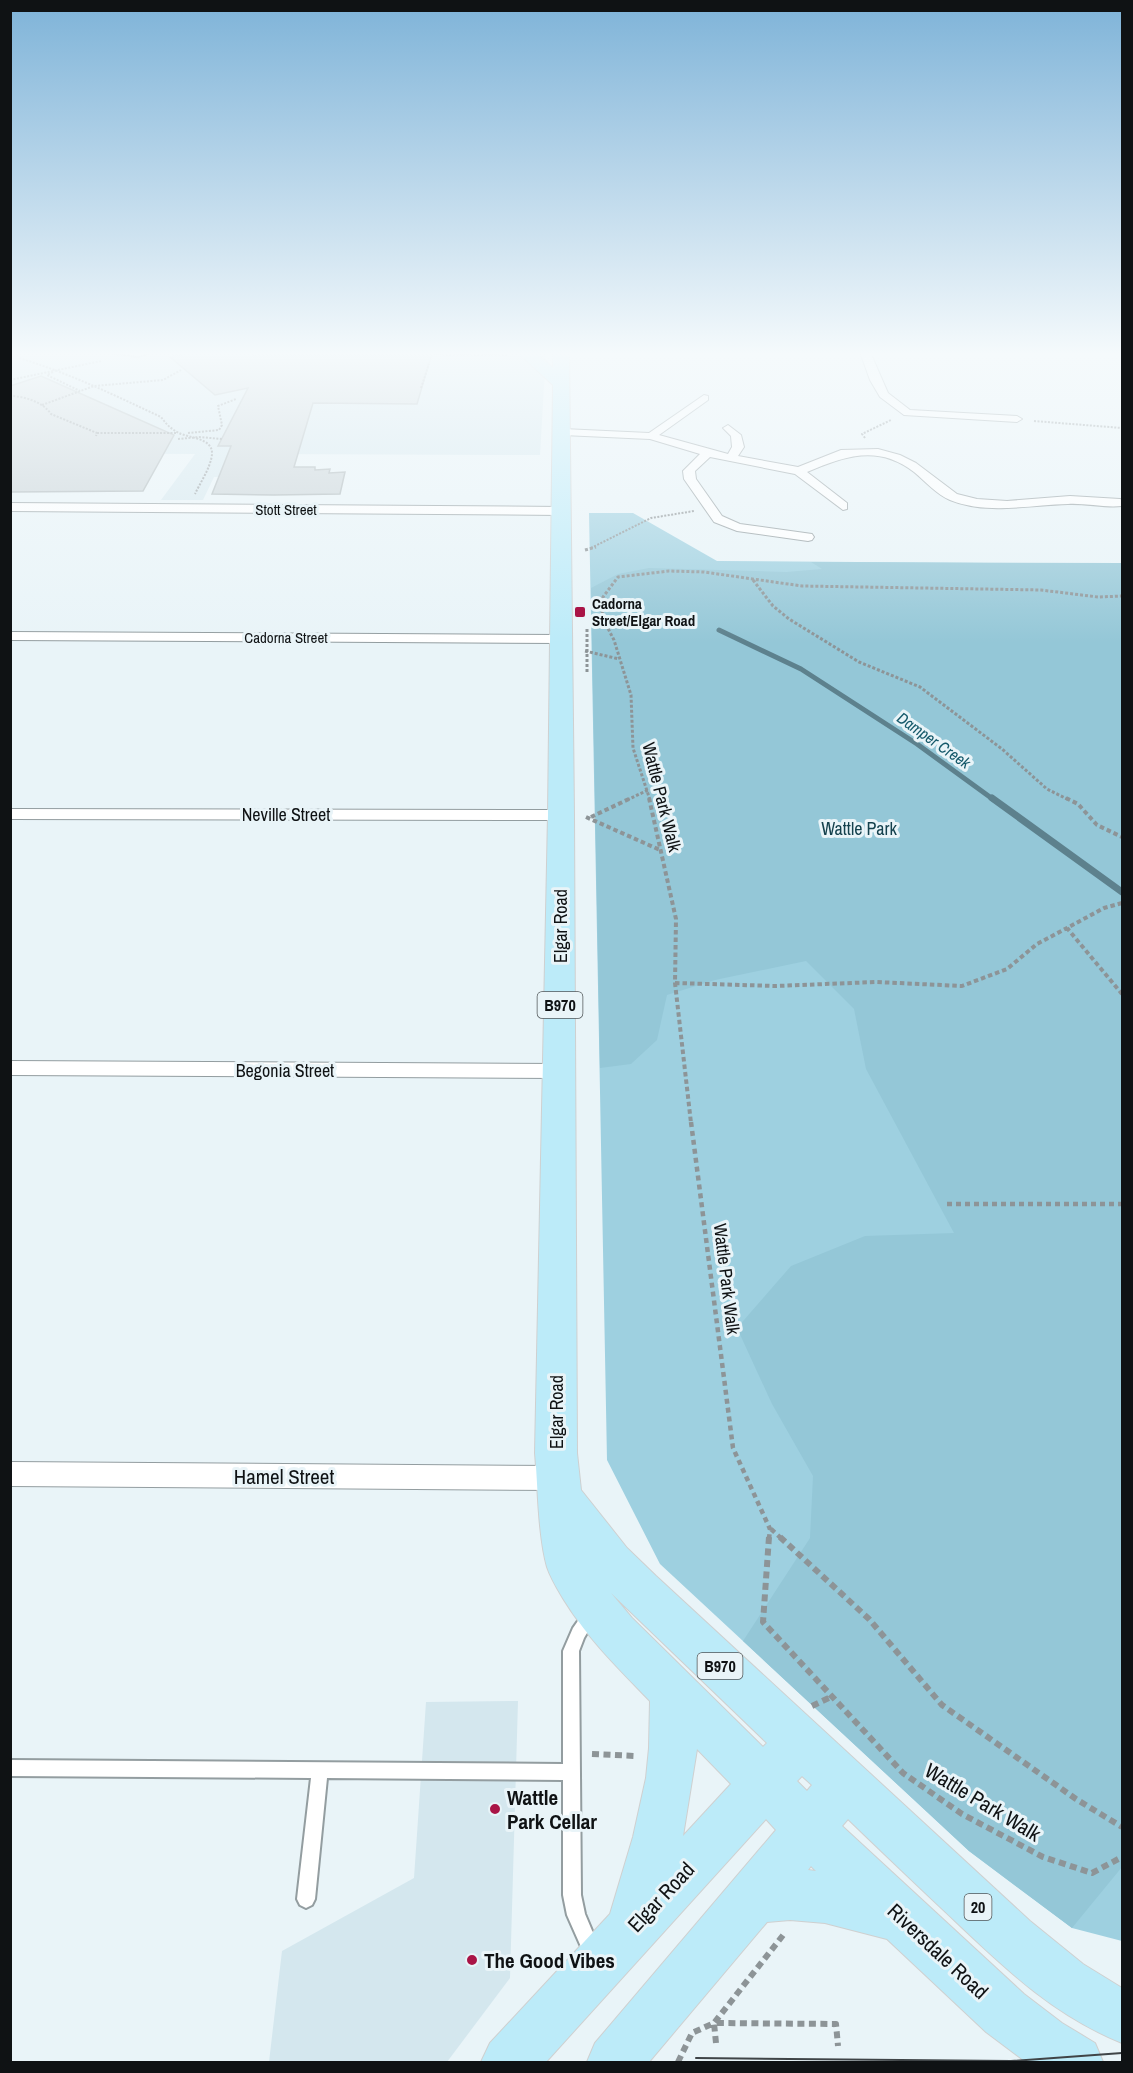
<svg xmlns="http://www.w3.org/2000/svg" width="1133" height="2073" viewBox="0 0 1133 2073" font-family="'Archivo Narrow',sans-serif">
<style>
.built{fill:#d4e7ee}
.green{fill:#9ed0e0}
.forest{fill:#94c7d7}
.lines{fill:none;stroke-linecap:round;stroke-linejoin:round}
.stream-far1{stroke:#5d818d;stroke-width:5}
.stream{stroke:#5d818d;stroke-width:7}
.building{fill:#c7d1d5;stroke:#a7b1b4;stroke-width:1.5}
.service-casing{stroke:#939da0;stroke-width:4}
.minor-casing{stroke:#939da0;stroke-width:2}
.primary-casing{stroke:#cfd0d0;stroke-width:2}
.path-far4{stroke:#8d9497;stroke-width:2;stroke-dasharray:2 1.5;stroke-linecap:butt}
.path-far3{stroke:#8d9497;stroke-width:3;stroke-dasharray:3 2;stroke-linecap:butt}
.path-far2{stroke:#8d9497;stroke-width:4;stroke-dasharray:4.5 3;stroke-linecap:butt}
.path-far1{stroke:#8d9497;stroke-width:4.5;stroke-dasharray:5 4;stroke-linecap:butt}
.path{stroke:#8d9497;stroke-width:6;stroke-dasharray:7 4.5;stroke-linecap:butt}
.service{fill:#fff;fill-rule:evenodd}
.minor{fill:#fff;fill-rule:evenodd}
.primary{fill:#bcebf9;fill-rule:evenodd}
.tram{stroke:#3f4447;stroke-width:2}
.poi-dot{fill:#a91446;stroke:#e9f4f8;stroke-width:2}
.labels{text-anchor:middle;dominant-baseline:central;stroke-width:6;stroke-linejoin:round;paint-order:stroke}
.far-street-label{font-size:15px;fill:#0f1214;stroke:#e9f4f8}
.far-poi-label{font-size:15px;font-weight:bold;fill:#0f1214;stroke:#e9f4f8;text-anchor:start}
.far-water-label{font-size:16px;font-style:italic;fill:#15596a;stroke:#e9f4f8}
.shield{fill:#e9f4f8;stroke:#505658;stroke-width:1.5}
.shield-label{font-size:16px;font-weight:bold;fill:#0f1214}
.street-label{font-size:18px;fill:#0f1214;stroke:#e9f4f8}
.park-label{font-size:18px;fill:#14414d;stroke:#e9f4f8}
.near-street-label{font-size:21px;fill:#0f1214;stroke:#e9f4f8}
.near-poi-label{font-size:21px;font-weight:bold;fill:#0f1214;stroke:#e9f4f8;text-anchor:start}
</style>
<rect width="100%" height="100%" fill="#e9f4f8"/>
<path class="built" d="M11 352H546L540 455 236 454 220 477H214L203 500H161L195 454 11 453Z
M518 1701 510 1978 447 2062H269L282 1951 414 1878 426 1702Z"/>
<path class="green" d="M589 513H633L717 561 1122 564V1941L1072 1928 969 1851 660 1564 607 1460Z"/>
<path class="forest" d="M811 562 1122 563V1867L1072 1928 969 1851 743 1641 810 1538 813 1476 772 1404 737 1328 791 1266 865 1236 954 1233 866 1069 854 1009 806 961 715 980 667 995 657 1040 631 1064 600 1068 591 588 618 574 649 568 786 572 822 569Z"/>
<g class="lines">
<path class="stream-far1" d="M719 630 801 669 917 744 994 800"/>
<path class="stream" d="M992 798 1122 892"/>
</g>
<path class="building" d="M192 352 254 353 253 355 431 356 417 404 313 403 294 467H315V470L330 469 329 473 345 472 340 494 274 495 212 494 231 446H218L248 388 215 395 170 357Z
M41 376 174 435 143 491 10 492V386Z"/>
<g class="lines">
<defs>
<path id="service" d="M107 352H150L138 356Z
M590 1609 595 1611 597 1616 584 1638 579 1651 581 1895 585 1914 601 1952 598 1958 592 1961 586 1958 567 1915 563 1895V1780L327 1778 315 1899 312 1905 306 1908 300 1905 297 1899 311 1778 10 1776V1760L563 1764V1651L573 1628 585 1611Z"/>
<path id="minor" d="M860 352H870L888 393 910 410 1017 416 1022 419 1017 422 904 415 880 397 870 380Z
M704 395 708 396V400L659 435 728 454 732 447 731 436 723 428 728 425 741 435 744 447 738 456 798 467 841 450 878 449 900 455 916 463 957 494 977 499 1007 501 1070 496 1120 499 1122 500V506C1105 508 1086 503 1068 504 1029 505 987 515 950 500 937 495 925 481 914 472 878 444 845 456 807 472L847 503V509L843 510 795 474 710 457 695 471 696 479 722 516 740 524 812 534 814 537 812 540 808 541 737 531 714 522 684 479 683 471 700 454 650 439 563 435 558 432 563 429 649 433Z
M10 503 562 507 568 511 562 515 10 511Z
M10 632 561 635 568 639 561 643 10 640Z
M10 809 561 810 569 815 561 820 10 819Z
M10 1061 559 1064 566 1066 569 1071 566 1076 559 1078 10 1075Z
M10 1462 558 1466 567 1469 571 1478 567 1487 558 1490 10 1486Z"/>
<path id="primary" d="M517 352H535L553 368V352H569L574 815 577 1453 581 1490 627 1548 656 1576 1030 1921 1083 1964 1122 1988V2043C1053 2015 1007 1970 954 1920 918 1886 883 1853 848 1819L842 1826 1024 1994 1062 2023 1095 2043 1103 2062H1026L986 2032 887 1939 825 1923 790 1920 767 1922 649 2062H587L595 2043 776 1830 766 1819 546 2062H481L490 2043 610 1914 633 1837 646 1778 649 1748 650 1701C619 1669 588 1639 564 1600 558 1590 551 1579 547 1567 538 1535 538 1487 535 1453L548 815 553 385ZM611 1593 767 1743 763 1747 632 1618ZM697 1749 731 1784 683 1836ZM802 1776 812 1785 807 1791 797 1781ZM811 1866 816 1871 808 1870Z"/>
</defs>
<use href="#service" class="service-casing"/>
<use href="#minor" class="minor-casing"/>
<use href="#primary" class="primary-casing"/>
<path class="path-far4" d="M16 352 19 358C69 373 114 395 161 417 166 424 171 429 179 433 189 438 213 438 212 454 211 467 200 483 195 494
M177 352 180 355
M271 352 276 355
M425 352 447 355H508
M53 372 47 375 80 391
M10 380 101 361
M421 388 429 364
M10 396C24 396 43 402 51 414L97 433 96 436
M42 405 94 386 163 380 181 370
M1034 421 1122 428
M97 433H177
M188 433 219 430 222 425 218 406 236 399
M865 438 862 434 891 420
M178 439 199 437 222 439
M591 548 651 518 694 511"/>
<path class="path-far3" d="M585 550 596 547
M753 580 773 606 789 619 859 662 920 687 1002 749 1047 789 1069 800
M587 629V672
M585 651 619 659
M627 800 648 790
M650 800 633 748 631 695 614 640 602 617 603 597 618 577 669 571 704 572 802 586 1041 590 1098 597 1122 596"/>
<path class="path-far2" d="M649 798 676 919 675 983 691 1123
M1066 798 1078 804 1097 825 1122 837
M586 817 660 850
M591 817 631 798
M1122 903 1104 908 1067 928 1122 994
M675 983 776 986 876 982 962 986 1007 969 1037 944 1067 928"/>
<path class="path-far1" d="M691 1122 733 1448 770 1529 769 1539
M947 1204H1122
M771 1529 782 1539"/>
<path class="path" d="M769 1537 763 1622 903 1773 962 1814 1043 1857 1092 1873 1122 1857
M780 1537 869 1619 942 1705 1076 1799 1122 1827
M812 1706 831 1697
M592 1754 636 1756
M716 2043 714 2023 836 2024 838 2046
M678 2062 692 2033 714 2023 784 1934"/>
<use href="#service" class="service"/>
<use href="#minor" class="minor"/>
<use href="#primary" class="primary"/>
<path class="tram" d="M696 2058 1011 2061 1122 2053"/>
</g>
<linearGradient id="sky" x2="0" y2="1"><stop stop-color="#7eb3d8"/><stop offset="0.55" stop-color="#f5fafc"/><stop offset="1" stop-color="#f5fafc" stop-opacity="0"/></linearGradient>
<rect width="1133" height="643" fill="url(#sky)"/>
<g class="poi-dot">
<rect x="574" y="606" width="12" height="12" rx="3"/>
<circle cx="495" cy="1809" r="6"/>
<circle cx="472" cy="1960" r="6"/>
</g>
<g class="labels">
<g class="far-street-label">
<text x="286" y="509">Stott Street</text>
<text x="286" y="637">Cadorna Street</text>
</g>
<g class="far-poi-label">
<text x="592" y="603">Cadorna<tspan x="592" dy="17">Street/Elgar Road</tspan></text>
</g>
<g class="far-water-label">
<text transform="translate(934 740) rotate(35)">Damper Creek</text>
</g>
<g class="shield">
<rect x="537.5" y="992" width="45" height="26" rx="4.5"/>
<rect x="697.5" y="1653" width="45" height="26" rx="4.5"/>
<rect x="964.5" y="1894" width="27" height="26" rx="4.5"/>
</g>
<g class="shield-label">
<text x="560" y="1005">B970</text>
<text x="720" y="1666">B970</text>
<text x="978" y="1907">20</text>
</g>
<g class="street-label">
<text transform="translate(662 797) rotate(76)">Wattle Park Walk</text>
<text x="286" y="814">Neville Street</text>
<text transform="translate(560 926) rotate(-90)">Elgar Road</text>
<text x="285" y="1070">Begonia Street</text>
<text transform="translate(727 1279) rotate(83)">Wattle Park Walk</text>
<text transform="translate(556 1412) rotate(-90)">Elgar Road</text>
</g>
<g class="park-label">
<text x="859" y="828">Wattle Park</text>
</g>
<g class="near-street-label">
<text x="284" y="1476">Hamel Street</text>
<text transform="translate(983 1802) rotate(31)">Wattle Park Walk</text>
<text transform="translate(661 1897) rotate(-47)">Elgar Road</text>
<text transform="translate(938 1951) rotate(43)">Riversdale Road</text>
</g>
<g class="near-poi-label">
<text x="507" y="1797">Wattle<tspan x="507" dy="24">Park Cellar</tspan></text>
<text x="484" y="1960">The Good Vibes</text>
</g>
</g>
<rect width="1133" height="2073" fill="none" stroke="#0f1214" stroke-width="24"/>
</svg>
